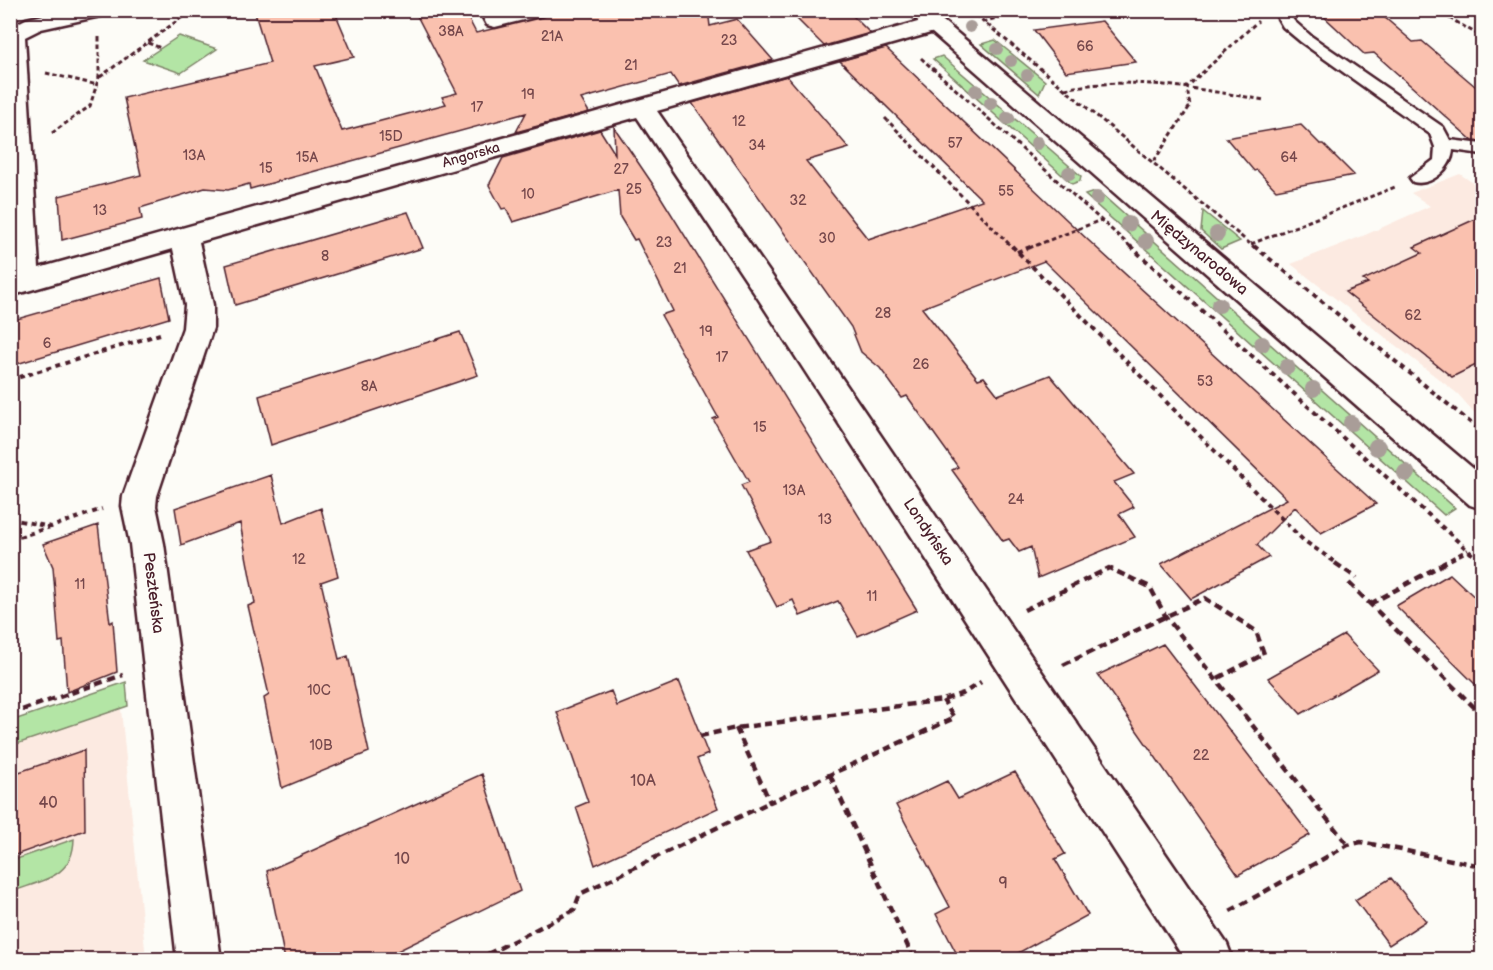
<svg xmlns="http://www.w3.org/2000/svg" width="1493" height="970" viewBox="0 0 1493 970" font-family="'Balsamiq Sans',sans-serif">
<style>
.built{fill:#fceae1}
.green{fill:#b3e5a5;stroke:#7e8268;stroke-width:1.5}
.building{fill:#fac1af;stroke:#4a1f2b;stroke-width:1.5}
.lines{fill:none;stroke-linecap:round;stroke-linejoin:round}
.lane-casing{stroke:#4a1f2b;stroke-width:5}
.street-casing{stroke:#4a1f2b;stroke-width:5}
.secondary-casing{stroke:#4a1f2b;stroke-width:5}
.path-far2{stroke:#4a1f2b;stroke-width:3;stroke-dasharray:4.5 3;stroke-linecap:butt}
.path-far1{stroke:#4a1f2b;stroke-width:4;stroke-dasharray:5 4.5;stroke-linecap:butt}
.path{stroke:#4a1f2b;stroke-width:4.5;stroke-dasharray:8 5;stroke-linecap:butt}
.lane{fill:#fdfcf7;fill-rule:evenodd}
.street{fill:#fdfcf7;fill-rule:evenodd}
.secondary{fill:#fdfcf7;fill-rule:evenodd}
.tree{fill:#a99d98}
.labels{text-anchor:middle;dominant-baseline:central;stroke-width:4.5;stroke-linejoin:round;paint-order:stroke}
.number-label{font-size:14px;fill:#76484c}
.far-street-label{font-size:14px;fill:#4a1f2b;stroke:#fdfcf7}
.street-label{font-size:16px;fill:#4a1f2b;stroke:#fdfcf7}
.near-number-label{font-size:16px;fill:#76484c}
</style>
<rect width="100%" height="100%" fill="#fdfcf7"/>
<filter id="ink" filterUnits="userSpaceOnUse"><feTurbulence type="fractalNoise" baseFrequency=".0167" numOctaves="2"/><feDisplacementMap in="SourceGraphic" scale="12" xChannelSelector="R" yChannelSelector="G"/><feConvolveMatrix kernelMatrix="1 2 1 2 8 2 1 2 1" color-interpolation-filters="sRGB"/></filter>
<g filter="url(#ink)">
<path class="built" d="M1460 174 1482 189V415L1478 417 1458 394 1291 264 1365 235 1430 206 1411 193Z
M121 709 146 959H11L10 746Z"/>
<path class="green" d="M179 36 217 49 181 73 143 60Z
M995 40 1045 81 1039 94 981 44Z
M942 56 1081 176 1080 181 1072 184 933 59Z
M1094 192 1101 194 1455 508 1444 515 1085 195Z
M1203 211 1240 241 1221 249 1201 231Z
M126 682 128 706 11 746V721Z
M74 839C73 878 42 880 11 892V861Z"/>
<path class="building" d="M254 10H334L354 57 315 66 342 131 446 104 442 97 457 93 414 10H464L476 33 569 10H708L710 26 737 19 773 60 679 86 671 74 581 99 589 112 516 132 526 113 250 189 249 184 228 190 205 188 140 208 142 219 62 240 59 196 141 175 124 98 270 63Z
M788 10H847L870 33 824 46Z
M1317 10H1376L1413 42 1422 41 1482 92V142L1473 141 1374 53 1364 54Z
M1102 21 1136 62 1066 72 1034 30Z
M886 48 1088 240 1376 504 1321 533 1295 507 1257 545 1269 557 1191 599 1161 564 1287 499 1044 261 922 308 978 379 984 377 998 395 1050 375 1134 474 1114 482 1134 507 1119 514 1135 537 1038 578 1031 547 1019 552 1009 539 1003 541 952 470 958 467 907 396 902 398 880 368 861 352 851 327 692 103 787 76 849 148 806 161 868 239 982 200 840 61Z
M1301 125 1320 144H1323L1354 175 1276 190 1257 170 1254 171 1226 138Z
M614 127 654 186 917 610 858 636 838 601 800 616 793 600 777 607 746 550 771 541 741 485 749 482 713 419 718 417 661 315 673 311 637 239 634 240 620 217 618 190 513 222 506 208 502 209 489 185 503 158 600 130 615 154Z
M408 212 423 248 235 305 226 265Z
M1482 216V362L1452 377 1345 292 1368 283 1363 280 1422 253 1414 247Z
M161 278 169 318 10 366V321Z
M460 332 478 375 271 445 259 396Z
M271 475 283 523 321 508 338 576 321 582 339 659 348 656 369 752 282 788 264 698 269 695 248 606 255 603 240 523 181 545 175 508Z
M98 525 110 623 113 621 117 672 67 692 63 641 59 642 53 567 43 544Z
M1450 574 1482 604V691L1396 606Z
M1344 635 1378 670 1301 714 1268 678Z
M1163 644 1310 835 1238 875 1098 675Z
M679 681 708 754 697 759 718 808 595 865 576 807 588 802 557 712 611 691 617 706Z
M84 750 85 830 10 857V775Z
M1015 772 1065 854 1055 859 1088 915 1005 960H960L936 914 950 907 896 805 947 781 958 799Z
M482 774 520 891 379 960H285L267 871Z
M1391 878 1426 921 1389 945 1355 900Z"/>
<g class="lines">
<defs>
<path id="lane" d="M924 10H947L927 19H917L915 16Z
M1277 10H1292L1290 15 1294 21 1311 36 1443 127 1450 140 1482 144V154L1453 150C1452 168 1431 187 1413 182L1410 178 1434 160 1435 147 1430 134 1301 42 1283 27 1276 15Z"/>
<path id="street" d="M66 10H107L105 15 41 29 25 37 39 268 925 20 933 18 941 20 944 25 941 30 657 111 779 286 1227 944 1233 960H1185L759 300 637 117 199 242 213 305V328L157 496 156 506 164 544 221 960H177L130 544 122 506 123 496 183 328 185 305 173 249 10 296V27L26 19Z
M479 10H546L544 15 495 27 487 25Z"/>
<path id="secondary" d="M906 10H930L1482 476V509L1470 505Z"/>
</defs>
<use href="#lane" class="lane-casing"/>
<use href="#street" class="street-casing"/>
<use href="#secondary" class="secondary-casing"/>
<path class="path-far2" d="M970 10 1255 248
M1436 10 1482 37
M983 22 1024 10
M148 43 161 48
M921 58 1132 248
M46 73 98 85
M100 77 192 10
M1065 89C1133 75 1197 89 1264 100
M885 118 1013 248
M52 133 90 106 99 77V36
M1154 161 1190 106 1187 87 1258 21
M1251 244 1395 187
M1029 248 1101 220"/>
<path class="path-far1" d="M1012 246 1303 540 1338 564
M1130 246 1482 563
M1254 246 1482 432
M1017 252 1033 246
M10 380 160 334
M10 519 51 527 102 509
M10 540 50 527
M1442 564 1468 550"/>
<path class="path" d="M1335 563 1357 578
M1349 583 1482 715
M1370 604 1445 563
M1024 610 1109 568 1150 587 1166 617 1348 845
M1063 665 1205 598 1256 631 1264 654 1216 679
M10 714 123 675
M736 728 770 802 954 718 943 700
M700 736 736 728 943 700 964 693 981 682
M830 775 914 960
M1230 911 1348 845 1361 842 1482 866
M476 960 574 910 580 894 770 802"/>
<use href="#lane" class="lane"/>
<use href="#street" class="street"/>
<use href="#secondary" class="secondary"/>
</g>
<g class="tree">
<circle cx="970" cy="27" r="6"/>
<circle cx="997" cy="49" r="6"/>
<circle cx="1011" cy="61" r="6"/>
<circle cx="1027" cy="75" r="6"/>
<circle cx="976" cy="91" r="7"/>
<circle cx="991" cy="103" r="7"/>
<circle cx="1008" cy="118" r="7"/>
<circle cx="1037" cy="143" r="7"/>
<circle cx="1069" cy="173" r="7"/>
<circle cx="1097" cy="198" r="7"/>
<circle cx="1128" cy="224" r="8"/>
<circle cx="1217" cy="234" r="8"/>
<circle cx="1146" cy="241" r="8"/>
<circle cx="1219" cy="305" r="8"/>
<circle cx="1262" cy="344" r="8"/>
<circle cx="1287" cy="367" r="8"/>
<circle cx="1313" cy="389" r="8"/>
<circle cx="1351" cy="423" r="8"/>
<circle cx="1377" cy="447" r="9"/>
<circle cx="1406" cy="473" r="9"/>
</g>
</g>
<g class="labels">
<g class="number-label">
<text x="451" y="31">38A</text>
<text x="552" y="36">21A</text>
<text x="729" y="40">23</text>
<text x="1085" y="46">66</text>
<text x="631" y="65">21</text>
<text x="528" y="94">19</text>
<text x="477" y="107">17</text>
<text x="739" y="121">12</text>
<text x="391" y="136">15D</text>
<text x="955" y="143">57</text>
<text x="757" y="145">34</text>
<text x="194" y="155">13A</text>
<text x="307" y="157">15A</text>
<text x="1289" y="157">64</text>
<text x="266" y="168">15</text>
<text x="621" y="169">27</text>
<text x="634" y="189">25</text>
<text x="1006" y="191">55</text>
<text x="528" y="194">10</text>
<text x="798" y="200">32</text>
<text x="100" y="210">13</text>
<text x="827" y="238">30</text>
<text x="664" y="242">23</text>
<text x="325" y="256">8</text>
<text x="680" y="268">21</text>
<text x="883" y="313">28</text>
<text x="1413" y="315">62</text>
<text x="706" y="331">19</text>
<text x="47" y="343">6</text>
<text x="722" y="357">17</text>
<text x="921" y="364">26</text>
<text x="1205" y="381">53</text>
<text x="369" y="386">8A</text>
<text x="760" y="427">15</text>
<text x="794" y="490">13A</text>
<text x="1016" y="499">24</text>
<text x="825" y="519">13</text>
<text x="299" y="559">12</text>
<text x="80" y="584">11</text>
<text x="872" y="596">11</text>
<text x="319" y="690">10C</text>
<text x="321" y="745">10B</text>
<text x="1201" y="755">22</text>
</g>
<g class="far-street-label">
<text transform="translate(471 155) rotate(-16)">Angorska</text>
</g>
<g class="street-label">
<text transform="translate(1199 253) rotate(40)">Międzynarodowa</text>
<text transform="translate(928 532) rotate(56)">Londyńska</text>
<text transform="translate(153 593) rotate(83)">Peszteńska</text>
</g>
<g class="near-number-label">
<text x="643" y="781">10A</text>
<text x="48" y="803">40</text>
<text x="402" y="859">10</text>
<text x="1003" y="883">9</text>
</g>
</g>
<rect width="1493" height="970" fill="none" stroke="#fdfcf7" stroke-width="36"/>
<rect x="18" y="18" width="1457" height="934" fill="none" stroke="#4a1f2b" stroke-width="2" filter="url(#ink)"/>
</svg>
